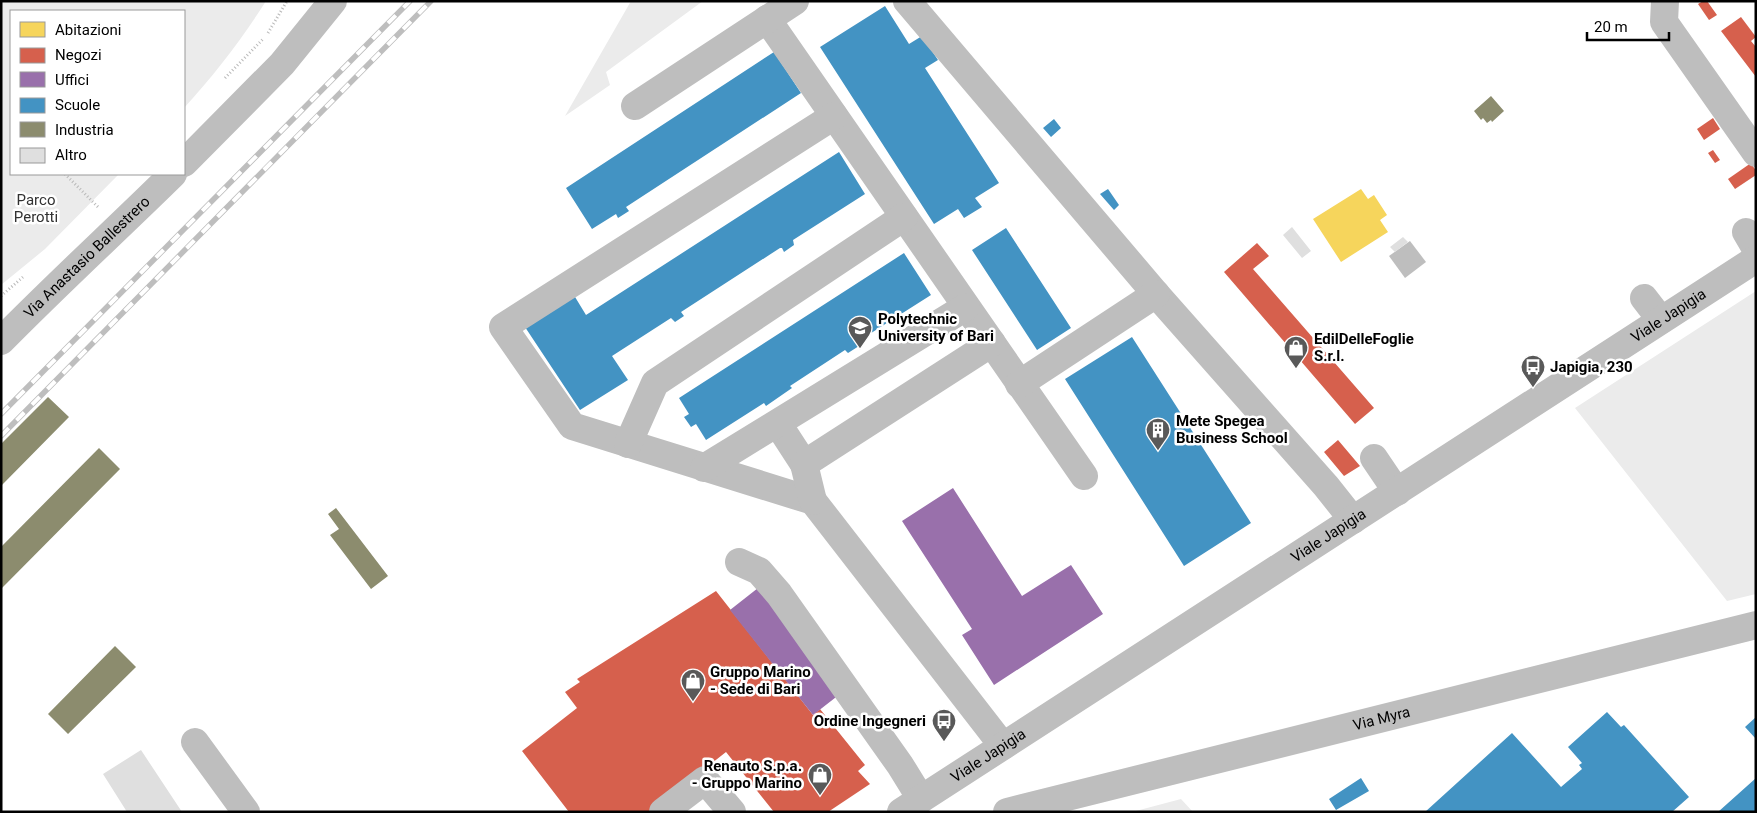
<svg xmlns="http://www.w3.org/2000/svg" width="1757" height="813" viewBox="0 0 1757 813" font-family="Roboto,sans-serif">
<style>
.green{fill:#ebebeb}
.water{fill:#bebebe}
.homes{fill:#f6d55c}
.shops{fill:#d6604d}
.offices{fill:#9970ab}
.schools{fill:#4393c3}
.industry{fill:#8c8c6e}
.building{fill:#dfdfdf}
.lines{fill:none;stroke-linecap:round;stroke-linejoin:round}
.path{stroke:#b9b9b9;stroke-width:3;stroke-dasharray:1 2.5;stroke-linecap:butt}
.minor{stroke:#bebebe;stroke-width:28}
.major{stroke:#bebebe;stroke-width:28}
.rail-casing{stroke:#bebebe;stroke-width:5.5}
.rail{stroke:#fff;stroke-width:4;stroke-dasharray:11;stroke-linecap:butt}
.labels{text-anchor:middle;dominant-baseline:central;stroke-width:5;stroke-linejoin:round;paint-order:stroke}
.park-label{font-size:15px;fill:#323232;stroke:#fff}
.street-label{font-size:15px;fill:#000;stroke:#fff}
.poi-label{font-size:15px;font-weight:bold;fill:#000;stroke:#fff;text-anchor:start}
</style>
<rect width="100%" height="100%" fill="#fff"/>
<path class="green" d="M1 1H266C242 39 214 75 184 108V11H11V174H119L45 249 1 285Z
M631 1H703L606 72 610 85 565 116Z
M1756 291V594L1727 601 1575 408Z
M1181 799 1193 812H1132Z"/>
<path class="water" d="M1410 241 1426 262 1405 278 1389 256Z"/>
<path class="homes" d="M1361 189 1368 199 1374 195 1387 215 1380 220 1388 232 1341 262 1313 219Z"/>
<path class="shops" d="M1703 1H1707L1717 15 1709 20 1698 4Z
M1741 17 1756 37 1751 41 1756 47V77L1721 31Z
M1713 118 1720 129 1704 140 1697 129Z
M1713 150 1720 160 1715 163 1708 153Z
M1751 163 1756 171V175L1735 189 1728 179Z
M1257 243 1269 256 1253 269 1374 408 1355 424 1224 272Z
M1338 440 1360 466 1344 476 1324 452Z
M716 591 813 715 820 709 865 765 858 771 870 784 828 812H774L726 752 650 812H569L522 751 577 708 565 692 580 682 577 679Z"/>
<path class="offices" d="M953 488 1022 596 1071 565 1103 614 994 685 962 635 972 629 902 521Z
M758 588 840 694 813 715 730 610Z"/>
<path class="schools" d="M885 6 909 44 922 36 938 60 925 68 999 183 975 198 982 207 964 218 958 209 934 224 820 47Z
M774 52 801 93 626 207 629 211 618 218 616 214 592 229 566 188Z
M1054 119 1061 128 1051 137 1043 128Z
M839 152 865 194 793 240 794 245 784 252 782 248H780L681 312 684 316 675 322 671 318 612 356 628 380 580 410 523 324 572 292 586 315Z
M1108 189 1119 205 1114 210 1100 194Z
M1006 228 1071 328 1037 350 972 250Z
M904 253 931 295 857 342 856 343 859 346 848 353 845 350 790 386 792 388 766 406 764 403 706 440 696 424 691 427 684 417 689 414 679 398Z
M1132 337 1251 523 1184 566 1065 379Z
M1607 712 1621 727 1624 725 1689 797 1672 812H1425L1512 733 1561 787 1582 769 1579 765 1582 763 1568 747Z
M1756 717V739L1745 727Z
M1361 778 1369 791 1336 810 1329 799Z
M1756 778V812H1718Z"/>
<path class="industry" d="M1491 96 1504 111 1492 122 1491 120 1487 123 1483 118 1481 120 1474 111Z
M48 397 69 417 1 486V444Z
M99 448 120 469 1 589V547Z
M336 508 388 576 371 589 330 535 339 529 328 514Z
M115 646 136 667 68 734 48 714Z"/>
<path class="building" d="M1292 227 1311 251 1302 258 1283 235Z
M1403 237 1408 242 1395 252 1390 247Z
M141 750 182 812H127L103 774Z"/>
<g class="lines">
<path class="path" d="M268 33 287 1
M225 78 264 38
M65 174 99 208
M1 296 23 277"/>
<g class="minor">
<path d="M907 1 1156 294 1326 486 1353 520"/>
<path d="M1665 1 1664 22 1756 153"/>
<path d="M767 19 1084 476"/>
<path d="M635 106 795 1"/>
<path d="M834 116 503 327 572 426 813 501 1003 746"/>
<path d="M184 163 282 64 333 1"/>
<path d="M1746 232 1756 249"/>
<path d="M1644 298 1661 320"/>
<path id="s1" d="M1 341C57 284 116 230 173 174"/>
<path d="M1019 384 1156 294"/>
<path d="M778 424 804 464"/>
<path d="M628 444 655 383 904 217"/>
<path d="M1374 458 1397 492"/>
<path d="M704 468 966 307"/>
<path d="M813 501 804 464 992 343"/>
<path d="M739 562 759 571 779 594 900 765 921 799"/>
<path d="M195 742 246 812"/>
<path d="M663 812 705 780 732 812"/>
<path id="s2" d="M1007 812 1756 625"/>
</g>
<path class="major" id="s3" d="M901 812 1756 259"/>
<defs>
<path id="rail" d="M1 414 410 1
M1 436 431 1"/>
</defs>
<use href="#rail" class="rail-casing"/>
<use href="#rail" class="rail"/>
</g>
<defs>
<symbol id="university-pin" viewBox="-11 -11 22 30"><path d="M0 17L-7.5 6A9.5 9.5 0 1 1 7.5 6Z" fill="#595959" stroke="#fff"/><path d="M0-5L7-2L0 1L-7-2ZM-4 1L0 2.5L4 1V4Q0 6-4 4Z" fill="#fff"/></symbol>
<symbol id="shop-pin" viewBox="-11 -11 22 30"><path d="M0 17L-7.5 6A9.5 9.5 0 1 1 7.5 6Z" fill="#595959" stroke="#fff"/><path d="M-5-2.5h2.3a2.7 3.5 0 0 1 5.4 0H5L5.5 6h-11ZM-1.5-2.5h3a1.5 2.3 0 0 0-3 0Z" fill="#fff"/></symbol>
<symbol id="bus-pin" viewBox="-11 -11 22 30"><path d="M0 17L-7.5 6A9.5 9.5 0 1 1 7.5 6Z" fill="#595959" stroke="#fff"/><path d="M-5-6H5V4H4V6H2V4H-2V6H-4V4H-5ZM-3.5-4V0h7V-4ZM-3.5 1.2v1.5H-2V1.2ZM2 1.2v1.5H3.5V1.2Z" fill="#fff"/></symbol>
<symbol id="building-pin" viewBox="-11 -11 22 30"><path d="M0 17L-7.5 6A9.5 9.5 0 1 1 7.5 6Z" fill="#595959" stroke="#fff"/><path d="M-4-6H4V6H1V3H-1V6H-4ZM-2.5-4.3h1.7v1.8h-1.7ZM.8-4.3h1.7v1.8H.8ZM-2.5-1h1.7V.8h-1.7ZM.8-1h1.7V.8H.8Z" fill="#fff"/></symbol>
</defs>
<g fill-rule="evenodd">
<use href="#university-pin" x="846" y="314" width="28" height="38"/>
<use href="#shop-pin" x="1282" y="334" width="28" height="38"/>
<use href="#bus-pin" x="1519" y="353" width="28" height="38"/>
<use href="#building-pin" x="1144" y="416" width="28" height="38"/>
<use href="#shop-pin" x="679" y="667" width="28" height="38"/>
<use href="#bus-pin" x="930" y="707" width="28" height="38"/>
<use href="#shop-pin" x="806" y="761" width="28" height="38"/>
</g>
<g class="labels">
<g class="park-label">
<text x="36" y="200">Parco<tspan x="36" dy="17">Perotti</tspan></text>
</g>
<g class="street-label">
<text stroke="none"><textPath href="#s1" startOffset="120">Via Anastasio Ballestrero</textPath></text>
<text stroke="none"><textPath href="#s3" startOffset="914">Viale Japigia</textPath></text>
<text stroke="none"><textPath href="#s3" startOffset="509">Viale Japigia</textPath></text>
<text stroke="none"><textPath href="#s2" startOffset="386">Via Myra</textPath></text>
<text stroke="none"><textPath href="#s3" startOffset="104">Viale Japigia</textPath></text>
</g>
<g class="poi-label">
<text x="878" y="319">Polytechnic<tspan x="878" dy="17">University of Bari</tspan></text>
<text x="1314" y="339">EdilDelleFoglie<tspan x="1314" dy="17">S.r.l.</tspan></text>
<text x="1550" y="367">Japigia, 230</text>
<text x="1176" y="421">Mete Spegea<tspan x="1176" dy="17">Business School</tspan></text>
<text x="710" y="672">Gruppo Marino<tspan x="710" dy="17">- Sede di Bari</tspan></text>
<text x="926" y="721" text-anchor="end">Ordine Ingegneri</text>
<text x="802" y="766" text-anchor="end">Renauto S.p.a.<tspan x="802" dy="17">- Gruppo Marino</tspan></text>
</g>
</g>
<rect width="1757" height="813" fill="none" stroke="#000000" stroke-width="5"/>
<rect x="10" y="10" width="175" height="165" fill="#ffffff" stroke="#999999"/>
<rect x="20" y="22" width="25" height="15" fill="#f6d55c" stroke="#999999"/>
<text x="55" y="35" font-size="15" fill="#000000">Abitazioni</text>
<rect x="20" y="48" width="25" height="15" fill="#d6604d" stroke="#999999"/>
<text x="55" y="60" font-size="15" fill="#000000">Negozi</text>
<rect x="20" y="72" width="25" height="15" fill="#9970ab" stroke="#999999"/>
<text x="55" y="85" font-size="15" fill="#000000">Uffici</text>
<rect x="20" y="98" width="25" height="15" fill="#4393c3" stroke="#999999"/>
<text x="55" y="110" font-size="15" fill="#000000">Scuole</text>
<rect x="20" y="122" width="25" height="15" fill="#8c8c6e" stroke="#999999"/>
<text x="55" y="135" font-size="15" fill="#000000">Industria</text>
<rect x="20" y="148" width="25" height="15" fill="#dfdfdf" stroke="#999999"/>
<text x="55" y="160" font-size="15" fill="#000000">Altro</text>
<path d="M1587 32v8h82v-8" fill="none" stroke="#000000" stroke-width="2.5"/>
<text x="1594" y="32" font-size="15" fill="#000000" stroke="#ffffff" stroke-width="4" paint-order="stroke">20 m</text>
</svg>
